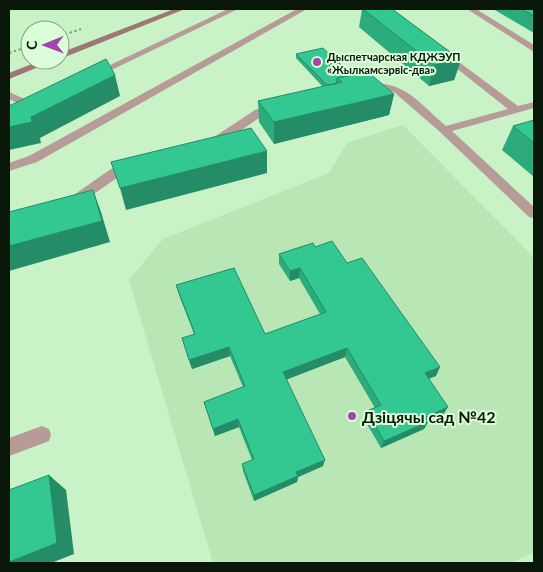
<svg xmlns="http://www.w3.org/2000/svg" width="543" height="572" viewBox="0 0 543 572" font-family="Lato,sans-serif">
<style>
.built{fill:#b8e6b5}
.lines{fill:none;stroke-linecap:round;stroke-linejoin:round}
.path{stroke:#81a07f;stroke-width:2;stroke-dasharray:2.5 2.5;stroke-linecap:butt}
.service{fill:#b69b99;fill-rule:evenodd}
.secondary{fill:#9e7774;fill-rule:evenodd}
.wall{fill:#2cac7d}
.shaded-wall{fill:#248c66}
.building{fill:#33c891;stroke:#248c66}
.poi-dot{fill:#a245ae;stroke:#dcfdd9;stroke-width:2}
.labels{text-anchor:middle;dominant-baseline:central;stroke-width:4;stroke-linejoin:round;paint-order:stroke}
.far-poi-label{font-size:11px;font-weight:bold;fill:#091708;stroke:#dcfdd9;text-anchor:start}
.near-poi-label{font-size:16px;font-weight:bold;fill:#091708;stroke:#dcfdd9;text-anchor:start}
</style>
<rect width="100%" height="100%" fill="#c9f2c6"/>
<path class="built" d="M403 125 534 258V552L511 563H213L129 280 163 239 329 173 347 143Z"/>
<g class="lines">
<path class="path" d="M60 36 81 29
M9 53 30 46"/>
<path class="service" d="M228 9H238L97 77H91L89 75Z
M297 9H307L37 162 9 171V163L29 156Z
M467 9H476L534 45V52Z
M444 51 518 106 534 102V108L452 131 534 207V218L529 217 440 132 394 92 384 89 363 91 358 88C362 84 367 85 373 84 405 81 423 107 446 126L508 109 441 56 439 54Z
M9 92 29 101 39 98 44 101C32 112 22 105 9 99Z
M277 103 281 104 282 106 281 108C253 116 234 141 211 146L205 143 255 110Z
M130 159 134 160 136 163 134 166 78 205H68L67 202 68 199 111 169Z
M42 426 49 429 51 435 49 441 9 456V438Z"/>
<path class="secondary" d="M174 9H185L60 59V53Z
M42 60H56L9 79V73Z"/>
</g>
<path class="wall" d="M362 9H392L461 60 454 80 429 86 359 27Z
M493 9H534V33Z
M296 54 352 75 394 94 389 115 274 144 259 122 258 101 323 87 296 58Z
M534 120V177L502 150 513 126Z
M315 247 347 263 436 376 428 379 443 415 428 422 424 429 381 448 364 419 367 411 375 408 345 357 286 379 323 466 298 477 297 482 254 501 243 471 242 464 252 460 239 427 215 436 204 402 243 387 230 356 192 369 182 338 194 334 179 295 176 285 265 334 320 314 299 278 290 281 279 264V254Z"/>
<path class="shaded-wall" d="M461 60 454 80 429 86 434 65Z
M115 75 120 96 40 138 41 143 9 150V127L31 117Z
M394 94 389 115 274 144V122Z
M267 151V173L126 210 120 188Z
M93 190 101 212 110 242 9 271V246Z
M300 268 299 278 290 281V271Z
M229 347 230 356 192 369 189 360Z
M347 348 345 357 283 381V372Z
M440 367 436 376 420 382 425 373Z
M448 407 443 415 428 422 424 429 381 448 384 441 426 417Z
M238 419 239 427 215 436 213 429Z
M325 460 323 466 298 477 297 482 254 501V495L296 472Z
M49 475 66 490 74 554 51 563H9Z"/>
<path class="building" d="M363 9H392L461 60 434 65Z
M521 9H534V16Z
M323 48 352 75 337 78 336 84 327 85 296 54Z
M106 59 115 75 31 117 32 122 9 127V106Z
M368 72 394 94 274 122 258 101 342 82 337 78Z
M534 120V143L513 126Z
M251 128 267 151 120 188 111 162Z
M93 190 102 221 9 246V212Z
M332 241 347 263 362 258 440 367 425 373 448 407 426 417 428 422 384 441 367 411 381 405 347 348 283 372 325 460 296 472 298 476 254 495 242 464 254 459 238 419 213 429 204 402 245 386 229 347 189 360 182 338 195 334 176 285 234 268 265 334 326 312 300 268 290 271 279 254 313 243 315 247Z
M49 475 57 543 9 562V490Z"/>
<g class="poi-dot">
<circle cx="317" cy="62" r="5"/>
<circle cx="352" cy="416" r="5"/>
</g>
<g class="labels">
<g class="far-poi-label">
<text x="327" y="56">Дыспетчарская КДЖЭУП<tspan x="327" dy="13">«Жылкамсэрвіс-два»</tspan></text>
</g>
<g class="near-poi-label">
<text x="362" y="416">Дзіцячы сад №42</text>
</g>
</g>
<rect width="543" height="572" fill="none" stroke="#091708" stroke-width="20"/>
<g transform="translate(45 45) rotate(269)"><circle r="24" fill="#dcfdd9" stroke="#88a185"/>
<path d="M0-4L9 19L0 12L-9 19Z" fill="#a245ae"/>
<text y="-8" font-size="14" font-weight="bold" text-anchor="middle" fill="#091708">С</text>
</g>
</svg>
